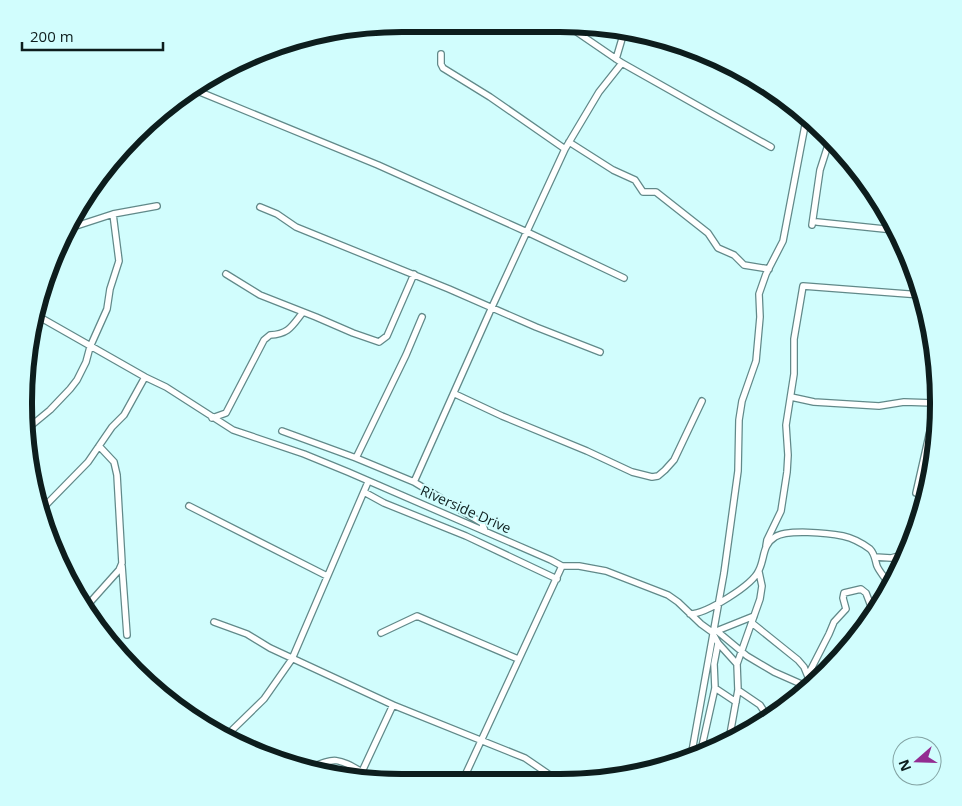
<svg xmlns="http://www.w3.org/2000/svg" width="962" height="806" viewBox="0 0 962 806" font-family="'Open Sans',sans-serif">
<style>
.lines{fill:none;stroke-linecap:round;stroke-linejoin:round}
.street-casing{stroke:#618989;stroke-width:8}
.street{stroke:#fff;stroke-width:5.5}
.labels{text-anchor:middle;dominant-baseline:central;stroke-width:4;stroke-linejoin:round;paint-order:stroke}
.street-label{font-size:14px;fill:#0d1d1d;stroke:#d1fdfd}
.rim{fill:none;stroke:#0d1d1d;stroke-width:6}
</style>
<rect width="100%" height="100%" fill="#d1fdfd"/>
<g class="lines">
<defs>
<path id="street" d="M568 26 622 63 771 147
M441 54V64L443 68 490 97 565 149
M616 59 624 32
M195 90 378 165 527 232 624 278
M569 142 613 170 635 180 643 192H656L708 233 718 248 734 255 744 265 769 269
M260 207 277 214 296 227 449 289 536 327 600 352
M817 222 894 230
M812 225 820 170 829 142V137
M70 228 113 214 157 206
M226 274 260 295 316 317 353 333 379 342 387 336 414 274
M36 315 145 377 124 415 112 427 88 462 42 509
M145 377 166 387 233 430 304 454 348 472 551 560 562 566 462 782
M455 394 502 416 587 451 632 472 652 477 658 476 665 470 674 460 702 401
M791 397 814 402 879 406 904 402 934 403
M212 418 226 413 264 340 270 335C289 334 292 326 303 312
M27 429 50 410 70 389 77 380 86 362 90 347 107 309 110 289 119 261 113 214
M282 431 356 458 414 482 482 523 485 531
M356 458 406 355 422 317
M414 482 492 307 565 149 599 92 622 63
M364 492 384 503 466 536 557 579
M916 493 935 409 934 403 938 397
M189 506 327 576
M766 546 767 540 781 511 787 472 788 455 786 425 794 374V339L803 286 921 295
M875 557 891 558 906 554
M122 566 127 635
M562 566H579L606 571 668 595 678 602 701 624 712 632 718 643 737 664
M85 608 119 570 122 563 117 475 114 462 99 446
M690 614C706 614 753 585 759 570 765 558 762 545 775 537 787 529 828 533 843 536 852 538 862 543 870 549 875 554 875 560 877 566 880 573 886 578 889 585
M214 622 247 634 270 648 393 705 525 758 560 782
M752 623 798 660 804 667 811 684
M717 631 747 656 774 672 808 687
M714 632 754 616
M381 633 417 616 518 659
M808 675 829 634 834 622 846 609 843 598 844 593 861 589 866 593 874 614
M715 688 736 702
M738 690 760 705 769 719
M225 737 264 699 292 659 368 482
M729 740 738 690 737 664 760 599 762 586 759 572
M700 755 715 688 714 664 718 643
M691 757 724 573 738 471 739 420 742 401 756 361 760 317 759 294 766 274 783 241 806 120
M310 768C335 757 338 758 362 772
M359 778 393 705"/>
</defs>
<use href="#street" class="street-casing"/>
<use href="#street" class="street"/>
</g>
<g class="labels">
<g class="street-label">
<text transform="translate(466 509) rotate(24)">Riverside Drive</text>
</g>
</g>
<path d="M0 0H962V806H0ZM402 32H560A370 370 0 0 1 930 402V404A370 370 0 0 1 560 774H402A370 370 0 0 1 32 404V402A370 370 0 0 1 402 32Z" fill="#d1fdfd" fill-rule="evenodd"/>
<path class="rim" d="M402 32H560A370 370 0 0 1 930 402V404A370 370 0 0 1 560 774H402A370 370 0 0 1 32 404V402A370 370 0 0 1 402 32Z"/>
<g transform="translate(917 761) rotate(250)"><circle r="24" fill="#d1fdfd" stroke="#83a3a3"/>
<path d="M0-4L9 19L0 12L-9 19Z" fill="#932c91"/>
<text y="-8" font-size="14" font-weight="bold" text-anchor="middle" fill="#0d1d1d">N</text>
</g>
<path d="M22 42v8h141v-8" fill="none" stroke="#0d1d1d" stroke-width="2.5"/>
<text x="30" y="42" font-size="15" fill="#0d1d1d" stroke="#d1fdfd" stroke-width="4" paint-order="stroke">200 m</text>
</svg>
